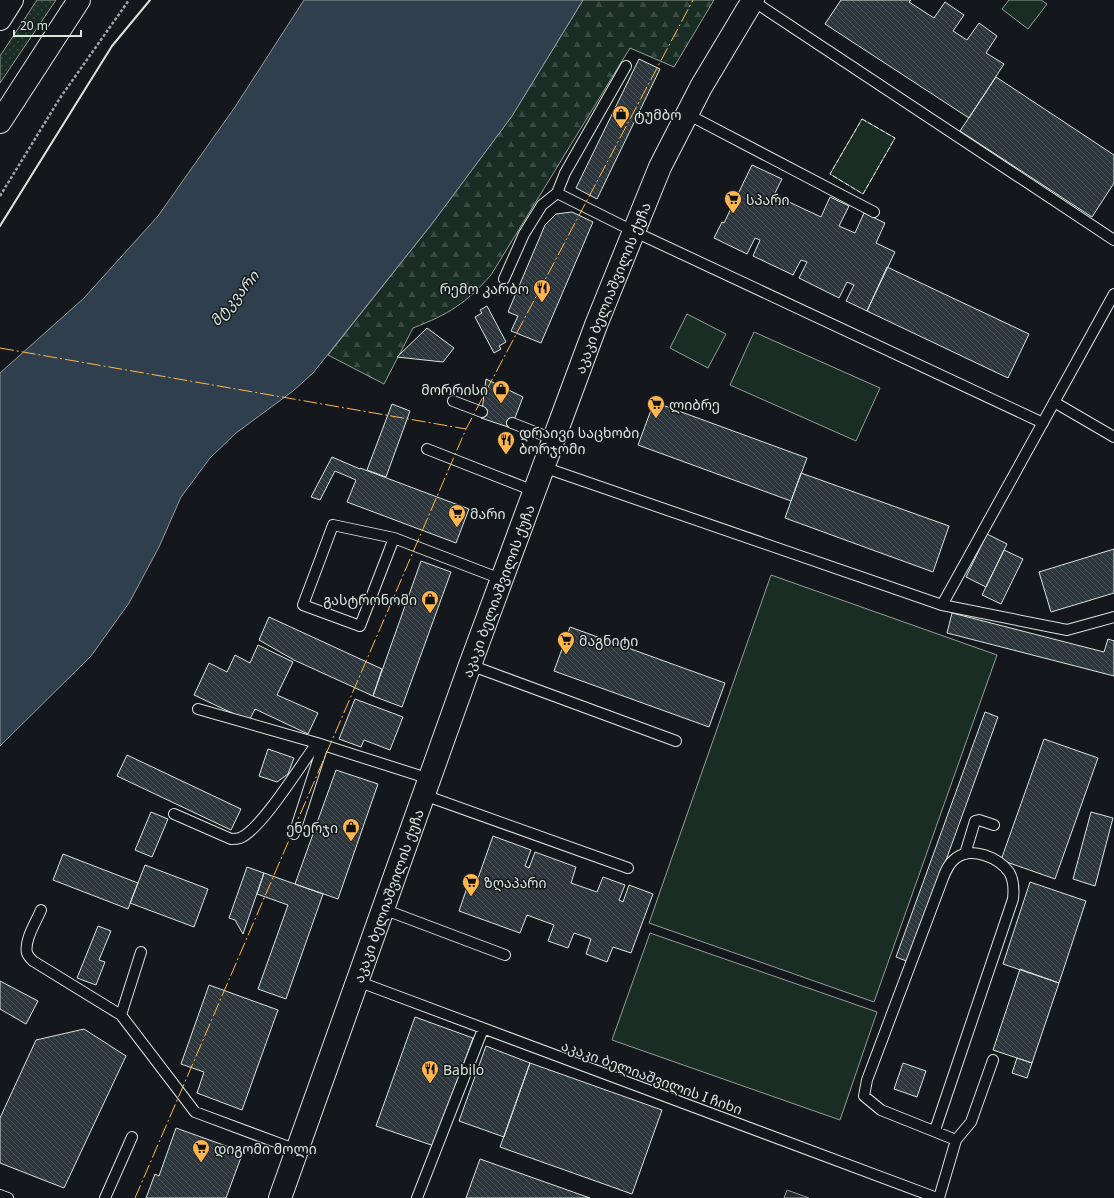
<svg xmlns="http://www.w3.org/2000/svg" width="1114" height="1198" viewBox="0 0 1114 1198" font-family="'Noto Sans','Noto Sans Georgian',sans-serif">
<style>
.grass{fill:url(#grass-dots);stroke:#939e99}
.forest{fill:url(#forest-firs);stroke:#939e99}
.green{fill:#1a2d24;stroke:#939e99}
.parking{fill:#24282b;stroke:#939e99}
.water{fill:#2f3f4d;stroke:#939e99}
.building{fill:url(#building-back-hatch);stroke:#d8e6dc}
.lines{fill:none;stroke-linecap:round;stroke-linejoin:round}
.lane-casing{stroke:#d8e6dc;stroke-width:12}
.secondary-casing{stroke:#d8e6dc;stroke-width:24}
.primary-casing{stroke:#d8e6dc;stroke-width:24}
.path{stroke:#9da8a2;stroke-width:2.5;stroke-dasharray:3 2;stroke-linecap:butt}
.lane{stroke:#14181c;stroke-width:10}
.secondary{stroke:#14181c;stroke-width:22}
.primary{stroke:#14181c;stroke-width:22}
.fence{stroke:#d8e6dc;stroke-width:1;stroke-dasharray:5 2;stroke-linecap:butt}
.wall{stroke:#d8e6dc;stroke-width:2}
.power{stroke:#ffb74d;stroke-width:1;stroke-dasharray:14 3 2 3;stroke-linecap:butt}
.labels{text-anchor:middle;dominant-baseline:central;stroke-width:3;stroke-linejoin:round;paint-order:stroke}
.poi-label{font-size:14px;fill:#d8e6dc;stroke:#14181c;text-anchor:start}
.street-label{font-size:14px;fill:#d8e6dc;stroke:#14181c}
.water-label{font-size:15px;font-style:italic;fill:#d8e6dc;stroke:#14181c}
</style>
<defs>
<pattern id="grass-dots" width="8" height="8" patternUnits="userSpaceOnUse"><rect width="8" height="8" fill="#1a2d24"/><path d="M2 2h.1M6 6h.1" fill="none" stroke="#3b4b43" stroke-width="1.8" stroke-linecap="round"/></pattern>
<pattern id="forest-firs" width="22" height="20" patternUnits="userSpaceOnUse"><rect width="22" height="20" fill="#1a2d24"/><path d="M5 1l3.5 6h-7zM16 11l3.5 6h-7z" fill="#3b4b43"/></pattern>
<pattern id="building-back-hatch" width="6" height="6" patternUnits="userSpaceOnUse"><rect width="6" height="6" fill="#2c363c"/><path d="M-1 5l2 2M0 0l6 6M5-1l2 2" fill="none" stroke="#4a5358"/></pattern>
</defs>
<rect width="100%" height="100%" fill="#14181c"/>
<path class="grass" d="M37 0H56L0 83V56Z"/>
<path class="forest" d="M583 0H714L674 67 630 48 491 275C465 304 449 314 413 328L384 384 328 355 431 225 512 116Z"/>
<path class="green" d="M1009 0H1041L1047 4 1028 29 1002 9Z
M862 119 895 138 863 194 830 174Z
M687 314 726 334 708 368 670 348Z
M754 332 880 388 856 441 730 385Z
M771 575 997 655 874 1002 649 923Z
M650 933 877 1012 840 1120 612 1040Z"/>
<path class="parking" d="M787 1190 809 1198H784Z"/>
<path class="water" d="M304 0H583L512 116 431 225 313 373 293 391 236 433 210 458 181 497 159 547 129 603 91 656 0 746V373L84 298 158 216 235 107Z"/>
<path class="building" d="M841 0H911L909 2 934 18 945 2 964 15 953 31 967 40 979 23 997 36 986 53 1004 64 969 118 825 24Z
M639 59 660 69 597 199 576 188Z
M996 77 1114 155V183L1092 217 960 131Z
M752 165 782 179 774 195 821 217 830 197 849 206 839 226 855 233 864 213 885 223 876 243 895 252 867 311 846 301 854 285 847 282 839 298 799 278 807 262 801 260 793 275 753 256 760 240 755 238 747 254 714 238 722 222 724 223Z
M572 212 593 222 541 343 511 331 518 316 508 312 545 225 556 214Z
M887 267 1029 334 1008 378 867 311Z
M487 306 506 342 499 346 501 349 494 353 475 317 482 313 480 310Z
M427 328 454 348 443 362 397 357Z
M486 379 523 397 511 428 481 418Z
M654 402 807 458 791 501 638 445Z
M392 404 410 411 386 477 367 470Z
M332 457 360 469V468L469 509 456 543 347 502 356 480 335 471 320 500 311 497Z
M801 473 949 526 933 572 785 518Z
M987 534 1007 544 986 587 966 577Z
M1114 549V593L1051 612 1039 572Z
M1004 550 1023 559 1001 604 982 595Z
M421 561 451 572 402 707 373 696Z
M952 613 1104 652 1108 639 1114 641V676L947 633Z
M269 617 382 669 373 696 294 660 259 640Z
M570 627 725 683 709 727 554 671Z
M258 645 293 662 277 695 318 713 308 734 255 709 249 721 194 695 209 663 227 672 235 655 250 663Z
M355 699 403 717 390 750 364 740 361 747 339 739Z
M985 712 998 717 909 962 896 957Z
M1044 739 1098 758 1055 879 1001 860Z
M268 749 294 758 288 774 277 782 259 776Z
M127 755 241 809 231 830 117 776Z
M336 770 378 784 338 899 295 884Z
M151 812 168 819 152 857 135 850Z
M1091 812 1113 818 1095 886 1073 879Z
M493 836 531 850 525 866 529 868 535 852 576 867 571 883 597 892 603 877 625 885 619 900 623 902 629 885 653 894 631 953 613 947 607 962 586 954 591 939 574 933 568 948 548 941 554 925 527 915 520 933 459 911 470 879 477 881Z
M63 854 138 883 128 909 53 880Z
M145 865 208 889 194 927 130 903Z
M247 867 264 873 243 934 235 920 229 918Z
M264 873 323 894 286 999 258 989 288 905 257 894Z
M1030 882 1086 901 1059 983 1003 964Z
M98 926 111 931 99 960 105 962 96 985 77 978Z
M1020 969 1059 983 1032 1063 993 1050Z
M0 981 38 1001 26 1024 0 1009Z
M209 985 278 1010 242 1110 197 1093 204 1072 181 1064Z
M415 1017 473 1038 434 1146 376 1126Z
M84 1029 126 1056 64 1188 0 1163V1118L36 1040Z
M486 1046 530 1063 504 1137 459 1121Z
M1017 1058 1032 1063 1027 1078 1012 1073Z
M530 1063 662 1110 632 1194 500 1147Z
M903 1063 926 1071 917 1097 894 1089Z
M176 1128 243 1152 226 1198H146L155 1174 159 1176Z
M480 1159 590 1198H466Z"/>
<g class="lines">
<defs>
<path id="lane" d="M753 1 1114 240
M687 114 874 212
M557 193 565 173 626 66
M504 279 524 234 542 205 557 193 633 231 1043 423
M1114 294 942 605 1067 630 1114 617
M453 401 482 412
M1054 402 1114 437
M512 423 553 439
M427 449 534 491
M543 467 942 605
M333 525 394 538 360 626 303 605Z
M394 538 501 579
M470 665 676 741
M198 709 317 743
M424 795 628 868
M174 814 231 839C234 839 237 839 240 838 261 830 302 763 317 743L430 779
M294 834 323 745
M965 854 975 821 979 820 994 825
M383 909 505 955
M41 910C36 922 24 940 27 953 28 956 31 959 33 961L121 1015
M141 952 121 1015 195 1112 297 1150
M357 981 937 1198
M935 1130 1013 899C1014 890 1014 880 1009 872 999 858 972 846 956 858 949 863 946 870 943 878L867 1080 864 1096 881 1110 956 1140 939 1198
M956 1140 971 1122 993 1060
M0 1195 8 1198
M105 1198 132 1137
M417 1198 483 1029"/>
<g id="secondary">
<path id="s1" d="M280 1198 470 665 596 325 660 167 701 87 753 0"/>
</g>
<path id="primary" d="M0 19 12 0
M0 122 79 0"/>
</defs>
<use href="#lane" class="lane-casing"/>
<use href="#secondary" class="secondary-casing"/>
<use href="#primary" class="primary-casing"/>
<path class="path" d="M0 196 60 98 129 0"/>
<use href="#lane" class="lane"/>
<use href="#secondary" class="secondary"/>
<use href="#primary" class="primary"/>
<path class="fence" d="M862 119 895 138 863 194 830 174Z"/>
<path class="wall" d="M0 226 112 46 150 0"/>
<path class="power" d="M0 348 466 429
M135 1198 466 429 693 0"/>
</g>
<defs>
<symbol id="shop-pin" viewBox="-11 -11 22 30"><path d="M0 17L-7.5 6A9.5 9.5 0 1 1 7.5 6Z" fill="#ffb74d" stroke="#14181c"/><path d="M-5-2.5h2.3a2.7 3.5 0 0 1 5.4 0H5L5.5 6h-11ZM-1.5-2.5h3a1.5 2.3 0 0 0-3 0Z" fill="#111"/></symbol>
<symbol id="supermarket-pin" viewBox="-11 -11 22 30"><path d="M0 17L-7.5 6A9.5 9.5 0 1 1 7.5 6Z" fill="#ffb74d" stroke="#14181c"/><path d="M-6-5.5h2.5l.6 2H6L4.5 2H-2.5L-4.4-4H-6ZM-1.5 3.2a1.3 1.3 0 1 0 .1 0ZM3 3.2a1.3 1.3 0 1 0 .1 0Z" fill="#111"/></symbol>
<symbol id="restaurant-pin" viewBox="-11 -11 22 30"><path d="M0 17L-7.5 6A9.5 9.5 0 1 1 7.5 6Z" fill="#ffb74d" stroke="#14181c"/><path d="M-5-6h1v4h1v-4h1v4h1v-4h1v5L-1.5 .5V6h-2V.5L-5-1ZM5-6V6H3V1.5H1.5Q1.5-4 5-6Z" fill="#111"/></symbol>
</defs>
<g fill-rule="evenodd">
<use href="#shop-pin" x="611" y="104" width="20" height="27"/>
<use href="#supermarket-pin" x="723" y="189" width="20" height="27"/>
<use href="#restaurant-pin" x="532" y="278" width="20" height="27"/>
<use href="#shop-pin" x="491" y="379" width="20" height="27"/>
<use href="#supermarket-pin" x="646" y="394" width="20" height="27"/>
<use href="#restaurant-pin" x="496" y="430" width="20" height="27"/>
<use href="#supermarket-pin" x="447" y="503" width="20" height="27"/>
<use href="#shop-pin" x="420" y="589" width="20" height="27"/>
<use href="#supermarket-pin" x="556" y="630" width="20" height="27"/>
<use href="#shop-pin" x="341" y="817" width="20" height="27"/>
<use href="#supermarket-pin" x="461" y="872" width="20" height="27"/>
<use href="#restaurant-pin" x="420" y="1059" width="20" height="27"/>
<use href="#supermarket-pin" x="191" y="1138" width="20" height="27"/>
</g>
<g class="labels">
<g class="poi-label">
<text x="634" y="114">ტუმბო</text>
<text x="746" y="199">სპარი</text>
<text x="529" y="288" text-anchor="end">რემო კარბო</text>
<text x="488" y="389" text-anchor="end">მორრისი</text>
<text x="669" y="404">ლიბრე</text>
<text x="519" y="432">დრაივი საცხობი<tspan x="519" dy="16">ბორჯომი</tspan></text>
<text x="470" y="513">მარი</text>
<text x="417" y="599" text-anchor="end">გასტრონომი</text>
<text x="579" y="640">მაგნიტი</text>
<text x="338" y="827" text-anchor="end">ენერჯი</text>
<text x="484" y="882">ზღაპარი</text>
<text x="443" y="1069">Babilo</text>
<text x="214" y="1148">დიგომი მოლი</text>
</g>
<g class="street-label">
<text stroke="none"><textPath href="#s1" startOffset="969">აკაკი ბელიაშვილის ქუჩა</textPath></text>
<text stroke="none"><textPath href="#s1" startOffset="645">აკაკი ბელიაშვილის ქუჩა</textPath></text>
<text stroke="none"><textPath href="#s1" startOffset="321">აკაკი ბელიაშვილის ქუჩა</textPath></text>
<text transform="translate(652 1077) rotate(20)">აკაკი ბელიაშვილის I ჩიხი</text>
</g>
<g class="water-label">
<text transform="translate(234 298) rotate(-50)">მტკვარი</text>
</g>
</g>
<path d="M14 30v6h67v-6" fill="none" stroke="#d8e6dc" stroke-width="2"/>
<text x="20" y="30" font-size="12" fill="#d8e6dc" stroke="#14181c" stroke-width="3" paint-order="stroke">20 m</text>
</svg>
